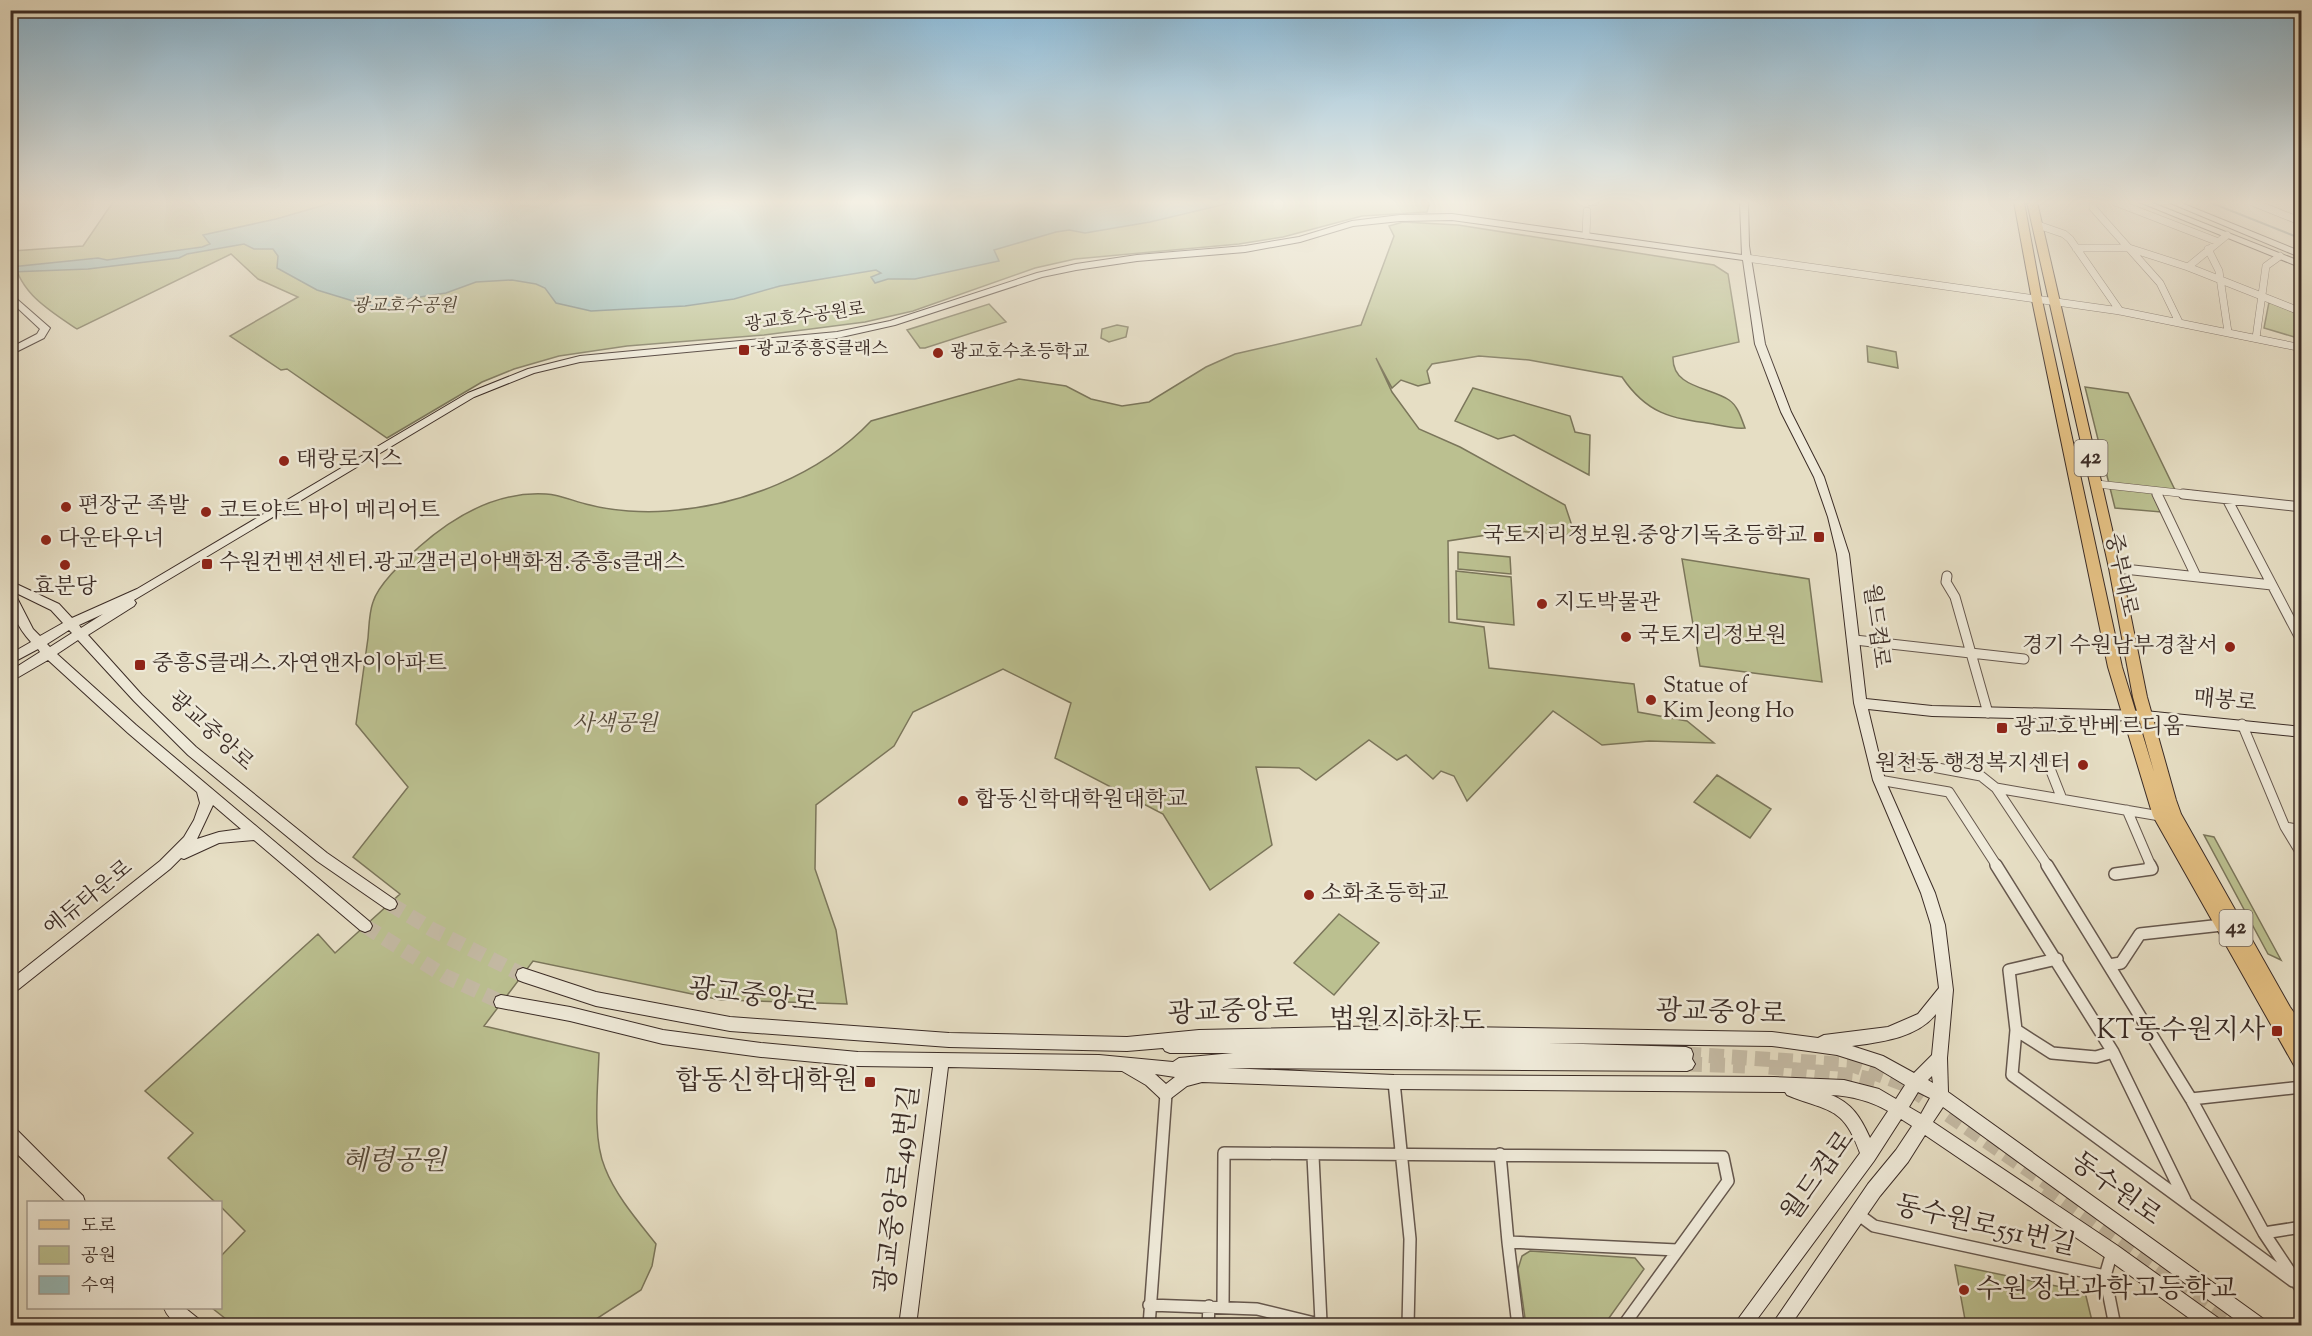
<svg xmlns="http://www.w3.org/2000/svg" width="2312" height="1336" viewBox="0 0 2312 1336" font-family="'Sorts Mill Goudy','Noto Serif KR',serif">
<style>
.green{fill:#bbc090;stroke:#7b765b;stroke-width:1.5}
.water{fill:#97bbba;stroke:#72827f;stroke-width:1.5}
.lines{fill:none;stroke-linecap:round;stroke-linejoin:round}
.stream{stroke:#72827f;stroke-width:2}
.secondary-tunnel{stroke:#c4baa4;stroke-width:15;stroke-dasharray:15 8;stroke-linecap:butt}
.street-far2-casing{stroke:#66584e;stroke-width:8}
.street-far1-casing{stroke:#66584e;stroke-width:11}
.street-casing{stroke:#66584e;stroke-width:14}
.secondary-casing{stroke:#3b2c26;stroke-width:2}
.primary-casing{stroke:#3b2c26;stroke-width:2}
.street-far2{stroke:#efead9;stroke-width:7}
.street-far1{stroke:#efead9;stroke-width:9}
.street{stroke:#efead9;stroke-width:11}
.secondary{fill:#efead9;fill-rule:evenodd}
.primary{fill:#e3bf82;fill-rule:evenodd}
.poi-dot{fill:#8f2418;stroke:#efead9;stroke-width:2}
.labels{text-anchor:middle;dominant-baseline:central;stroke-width:5;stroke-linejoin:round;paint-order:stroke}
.far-park-label{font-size:18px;font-style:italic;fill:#554a3b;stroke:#efead9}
.far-street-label{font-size:18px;fill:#3b2c26;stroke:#efead9}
.far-poi-label{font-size:18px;fill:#3b2c26;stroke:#efead9;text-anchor:start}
.shield{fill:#efead9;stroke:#71655c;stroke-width:1.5}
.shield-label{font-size:21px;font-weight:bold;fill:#3b2c26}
.poi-label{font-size:22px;fill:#3b2c26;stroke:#efead9;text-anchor:start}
.street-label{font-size:22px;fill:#3b2c26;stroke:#efead9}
.park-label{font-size:22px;font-style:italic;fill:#554a3b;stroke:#efead9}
.near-street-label{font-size:27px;fill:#3b2c26;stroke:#efead9}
.near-poi-label{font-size:27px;fill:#3b2c26;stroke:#efead9;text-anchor:end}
.near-park-label{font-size:27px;font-style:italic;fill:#554a3b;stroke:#efead9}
</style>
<rect width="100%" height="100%" fill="#e6dec4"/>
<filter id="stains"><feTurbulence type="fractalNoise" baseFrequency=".00333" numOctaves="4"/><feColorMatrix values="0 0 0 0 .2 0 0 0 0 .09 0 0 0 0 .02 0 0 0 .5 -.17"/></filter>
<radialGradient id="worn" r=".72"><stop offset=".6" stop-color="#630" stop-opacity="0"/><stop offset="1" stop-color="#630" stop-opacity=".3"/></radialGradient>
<path class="green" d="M113 202H1430L1427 212 1362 216 1283 237 1239 244 1075 259 1035 268 913 311 865 322 764 335 627 346 559 356 514 369 482 382 387 438 287 369 281 370 230 336 298 297 258 279 231 254 77 329C47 309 16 291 12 251L83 246Z
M1403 222 1458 225 1714 265 1728 274 1739 342 1673 357C1672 388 1710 387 1729 400 1738 406 1741 418 1745 428 1734 429 1723 426 1713 424 1670 418 1647 414 1622 377L1529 360 1479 356 1432 364 1427 371 1430 383 1418 386 1401 380 1392 388 1376 358 1392 392 1419 429 1460 447 1565 505 1575 535 1513 531 1448 541 1449 622 1484 627 1489 668 1634 684 1638 712 1687 721 1714 743 1649 741 1602 745 1553 711 1467 801 1454 776 1441 771 1433 779 1406 755 1397 760 1369 740 1316 780 1299 768 1256 767 1272 845 1210 890 1163 814 1055 758 1071 703 1003 669 913 712 894 746 816 805 815 869 836 930 847 1004 721 1000 533 961 484 1026 599 1053C598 1086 592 1138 605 1168 616 1196 637 1220 656 1244L652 1266 641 1290 587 1325H229L231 1323 212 1308H220L221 1256 245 1231 221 1207 220 1202H215L168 1158 193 1133 145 1091 318 934 335 953 400 894 353 857 408 787 356 724C360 695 364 667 368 638 369 627 369 613 373 602 379 583 405 560 419 547 454 516 498 491 546 494 562 495 575 502 590 505 613 511 644 513 667 511 741 506 820 475 871 421L1019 379 1066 386 1091 399 1122 406 1149 402 1206 367 1235 354 1361 325 1394 236 1389 226Z
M2269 302 2301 315V339L2264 328Z
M989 304 1006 322 925 348H920L907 330Z
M1117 325 1128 327 1126 337 1109 342 1101 338 1102 329Z
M1867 346 1896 352 1898 368 1868 362Z
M2085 387 2128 393 2175 490 2150 489 2161 512 2115 508Z
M1473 388 1570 416 1575 432 1590 435 1589 475 1514 435 1498 439 1455 421Z
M1458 552 1510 557 1511 574 1458 569Z
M1682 559 1809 579 1822 682 1700 666Z
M1456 571 1511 577 1514 625 1457 619Z
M1717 775 1771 809 1750 838 1694 802Z
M2204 835 2214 837 2281 960 2268 954Z
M1339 914 1379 943 1334 995 1294 963Z
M1530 1251 1635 1258 1644 1269 1604 1325H1526L1518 1269 1522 1256Z
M1955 1265 2085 1292 2093 1325H1966Z"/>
<path class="water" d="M335 202H1234L1150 222 1085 233 1069 230 1056 232 994 250 999 261 915 279H888L875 283 871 277 881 273 876 270 780 286 734 299 685 306 591 311 556 303 545 288 536 284 512 280 476 282 446 293 407 299 393 307 376 308 317 290 277 268 278 256 273 249H254L244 244 187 254 179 258 88 269 11 272V267L98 258 107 260 202 247 210 244 203 235 276 219Z"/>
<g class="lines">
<path class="stream" d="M2209 202 2302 239"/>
<path class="secondary-tunnel" d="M390 904 433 930 523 975
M365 926 445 976 501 1002
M1686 1054 1853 1065 1904 1084 2056 1189
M1687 1064 1745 1066
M1769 1067 1856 1076 1876 1081
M2045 1188 2234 1326"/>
<defs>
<path id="street-far2" d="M1591 202H1595
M2093 202V208L2160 283 2179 322
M2115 202 2216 241
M2252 202 2302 222
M2038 225 2064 234 2070 239 2120 311
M1586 235 1587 211
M2076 248H2129L2188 267 2302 312
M2208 249 2219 271 2228 332
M1746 258 2120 311 2302 348
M2188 267 2227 235
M2256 338 2266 266 2280 256
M2097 484 2197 495
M2156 492 2158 495"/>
<path id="street-far1" d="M2157 494 2196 576
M2183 494 2302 507
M2227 499 2302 642
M2115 568 2272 585
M1947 576 1946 582 1955 597 1988 713
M1855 640 2024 659
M2242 724 2285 827 2302 855
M1873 756 1981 776 1996 788
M2049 766 2062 799
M1879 780 1949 792 1997 866
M2127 810 2151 866
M2285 827 2302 830
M2048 866 1996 788 2160 816"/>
<path id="street" d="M1996 865 2113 1052 2185 1200
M2047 865 2191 1099 2264 1233 2302 1290
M2115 874 2152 869 2150 865
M2057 959 2009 970 2016 1030 2012 1075 2293 1281
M2109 965 2121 963 2140 934 2222 925
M2016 1030 2052 1053 2096 1057 2113 1052
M1394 1082 1410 1239 1408 1326
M2191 1099 2302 1087
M1500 1154 1508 1242 1677 1250
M1313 1156 1321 1322
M1859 1215 1874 1226 2105 1276
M2264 1233 2302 1227
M1508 1242 1518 1326
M2112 1252 2105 1276 2115 1326
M1149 1305 1257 1309 1327 1326
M1223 1307 1224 1153 1723 1157 1728 1181 1623 1326
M1149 1326 1166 1094
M1208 1326 1209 1306"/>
<path id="secondary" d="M1740 202H1748L1749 246 1765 344 1791 412 1824 477 1849 554 1866 699 1932 706 2145 711 2302 727V737L2145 721 1932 716 1868 709 1885 780 1935 893 1945 925 1953 990 1947 1058 1948 1092 2265 1320 2267 1326H2244L1943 1107 1933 1122 2118 1246 2221 1320 2223 1326H2200L2106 1258 1925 1135 1908 1162 1880 1196 1790 1326H1771L1868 1184 1896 1150 1912 1126 1901 1119 1874 1161 1752 1326H1733L1860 1153C1843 1105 1828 1112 1787 1095L1785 1092 1394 1089 1202 1082 1187 1086 1166 1102 1161 1099 1146 1085 1122 1071 948 1067 916 1326H899L933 1067 858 1066 761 1057 663 1044 570 1021 496 1007 494 1002 496 997 501 995 570 1007 663 1030 761 1043 858 1052 1099 1055 1173 1062 1179 1058 1233 1053H1170L1165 1051 1163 1048 1127 1051 949 1047 730 1031 596 1006 523 982 518 980 516 975 518 970 523 968 596 992 730 1017 949 1033 1127 1037 1199 1030 1393 1026 1772 1032 1818 1038 1824 1035 1888 1027 1918 1014 1939 988 1931 925 1921 893 1873 780 1854 703 1837 554 1828 517 1814 477 1781 412 1755 344 1743 260 1452 220 1400 221 1353 226 1300 242 1245 252 1137 261 1076 270 1042 277 895 325 837 338 580 362 534 373 474 397 134 600 136 603 134 606 88 635 142 695 196 747 327 853 395 900 397 904 395 908 390 910 385 908 317 861 188 755 134 701 78 640 57 654 136 725 370 922 372 926 370 930 365 932 360 930 254 840 219 843 184 859 181 858 170 869 10 996V980L160 861 184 837 194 820 200 803 197 792 128 733 48 660 10 682V671L40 652 38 649 10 664V654L31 642C17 627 10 611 10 591L14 592 33 629 40 636 63 623 51 610 10 590V581L59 604 72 618 137 589 468 393 528 369 580 356 837 332 890 321 1037 273 1076 264 1137 255 1245 246 1299 237 1352 221 1400 215 1452 214 1742 255ZM103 614 81 628 79 625ZM69 630 72 633 50 647 47 644ZM213 805 241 829 219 832 197 839ZM1936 1014 1932 1055 1914 1073 1883 1056 1852 1046C1881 1042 1917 1038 1936 1014ZM1548 1043 1772 1046 1837 1055 1875 1067 1905 1085 1896 1099 1879 1089 1844 1080 1774 1077 1394 1075 1227 1068 1687 1071 1692 1069 1695 1064 1692 1059 1693 1054 1691 1049 1686 1047ZM1155 1074 1175 1077 1166 1084ZM1932 1076 1933 1083 1928 1080ZM1918 1092 1930 1098 1921 1114 1909 1107ZM1831 1095C1851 1096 1871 1101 1888 1111L1870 1138C1861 1118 1852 1103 1831 1095Z
M2139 202H2150L2302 262V268Z
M2168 202H2179L2302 252V258Z
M10 293 50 328 44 338 10 355V348L37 334 40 329 10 301Z
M10 1127 16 1129 83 1196 85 1202H66L10 1147Z
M164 1308H185L200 1320 202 1326C185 1326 171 1326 164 1308Z"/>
<path id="primary" d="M2014 202H2024L2042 300 2122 667 2154 772 2133 697 2109 568 2027 202H2037L2121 568 2147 697 2176 800 2181 814 2290 1007 2302 1024V1071L2296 1069 2153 816 2108 667 2032 300Z"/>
</defs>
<use href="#street-far2" class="street-far2-casing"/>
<use href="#street-far1" class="street-far1-casing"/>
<use href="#street" class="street-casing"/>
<use href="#secondary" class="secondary-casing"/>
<use href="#primary" class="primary-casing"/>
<use href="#street-far2" class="street-far2"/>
<use href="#street-far1" class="street-far1"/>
<use href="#street" class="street"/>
<use href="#secondary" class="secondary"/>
<use href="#primary" class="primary"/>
</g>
<linearGradient id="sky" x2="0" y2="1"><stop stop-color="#87b7d6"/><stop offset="0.52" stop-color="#f4f0e4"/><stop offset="1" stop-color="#f4f0e4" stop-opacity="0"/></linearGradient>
<rect width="2312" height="389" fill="url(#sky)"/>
<g class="poi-dot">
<rect x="738" y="344" width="12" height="12" rx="3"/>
<circle cx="938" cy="353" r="6"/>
<circle cx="284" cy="461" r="6"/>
<circle cx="66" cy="507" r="6"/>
<circle cx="206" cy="512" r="6"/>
<rect x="1813" y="531" width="12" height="12" rx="3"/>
<circle cx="46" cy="540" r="6"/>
<rect x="201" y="558" width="12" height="12" rx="3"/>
<circle cx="65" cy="565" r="6"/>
<circle cx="1542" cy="604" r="6"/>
<circle cx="1626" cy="637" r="6"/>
<circle cx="2230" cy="647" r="6"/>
<rect x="134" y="659" width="12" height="12" rx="3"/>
<circle cx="1651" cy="700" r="6"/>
<rect x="1996" y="722" width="12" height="12" rx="3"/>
<circle cx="2083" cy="765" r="6"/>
<circle cx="963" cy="801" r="6"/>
<circle cx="1309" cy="895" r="6"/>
<rect x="2271" y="1025" width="12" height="12" rx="3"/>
<rect x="864" y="1076" width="12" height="12" rx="3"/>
<circle cx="1964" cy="1290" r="6"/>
</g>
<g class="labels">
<g class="far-park-label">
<text x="404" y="307">광교호수공원</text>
</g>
<g class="far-street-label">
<text transform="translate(805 318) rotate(-8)">광교호수공원로</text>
</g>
<g class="far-poi-label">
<text x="756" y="350">광교중흥S클래스</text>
<text x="950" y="353">광교호수초등학교</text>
</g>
<g class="shield">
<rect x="2074.5" y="440" width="33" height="36" rx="4.5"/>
<rect x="2219.5" y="910" width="33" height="36" rx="4.5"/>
</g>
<g class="shield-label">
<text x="2091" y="458">42</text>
<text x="2236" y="928">42</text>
</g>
<g class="poi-label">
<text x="296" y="461">태랑로지스</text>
<text x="78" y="507">편장군 족발</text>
<text x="218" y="512">코트야드 바이 메리어트</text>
<text x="1807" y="537" text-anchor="end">국토지리정보원.중앙기독초등학교</text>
<text x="58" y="540">다운타우너</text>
<text x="219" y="564">수원컨벤션센터.광교갤러리아백화점.중흥s클래스</text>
<text x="65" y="588" text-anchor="middle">효분당</text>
<text x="1554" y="604">지도박물관</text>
<text x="1638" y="637">국토지리정보원</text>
<text x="2218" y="647" text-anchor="end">경기 수원남부경찰서</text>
<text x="152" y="665">중흥S클래스.자연앤자이아파트</text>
<text x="1663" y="687">Statue of<tspan x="1663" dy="25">Kim Jeong Ho</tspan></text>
<text x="2014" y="728">광교호반베르디움</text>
<text x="2071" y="765" text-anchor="end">원천동 행정복지센터</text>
<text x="975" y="801">합동신학대학원대학교</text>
<text x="1321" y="895">소화초등학교</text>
</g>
<g class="street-label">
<text transform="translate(2120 575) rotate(78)">중부대로</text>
<text transform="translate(1875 626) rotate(83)">월드컵로</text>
<text transform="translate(2225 702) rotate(6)">매봉로</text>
<text transform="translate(210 732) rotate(42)">광교중앙로</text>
<text transform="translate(89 899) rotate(-39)">에듀타운로</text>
</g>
<g class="park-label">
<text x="615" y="725">사색공원</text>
</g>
<g class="near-street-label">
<text transform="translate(753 997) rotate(7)">광교중앙로</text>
<text transform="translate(1233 1013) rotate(-2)">광교중앙로</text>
<text transform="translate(1721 1014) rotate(2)">광교중앙로</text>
<text transform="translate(1407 1022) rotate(1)">법원지하차도</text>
<text transform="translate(1819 1177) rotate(-54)">월드컵로</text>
<text transform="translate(899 1189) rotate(-83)">광교중앙로49번길</text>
<text transform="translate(2115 1190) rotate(36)">동수원로</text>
<text transform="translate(1985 1227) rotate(13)">동수원로551번길</text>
</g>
<g class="near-poi-label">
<text x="2265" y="1031">KT동수원지사</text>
<text x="858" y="1082">합동신학대학원</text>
<text x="1976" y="1290" text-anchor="start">수원정보과학고등학교</text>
</g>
<g class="near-park-label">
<text x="394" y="1162">혜령공원</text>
</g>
</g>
<rect width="2312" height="1336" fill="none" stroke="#e6dec4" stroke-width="36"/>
<rect x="12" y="12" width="2288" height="1312" fill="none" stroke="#3b2c26" stroke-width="3"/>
<rect x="18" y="18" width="2276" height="1300" fill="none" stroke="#3b2c26" stroke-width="1.5"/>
<rect x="27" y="1201" width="195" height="108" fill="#efead9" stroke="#a79e91" stroke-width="1.5"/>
<rect x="39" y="1220" width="30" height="9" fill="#e3bf82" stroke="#a79e91" stroke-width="1.5"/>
<text x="81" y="1231" font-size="18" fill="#3b2c26">도로</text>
<rect x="39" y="1246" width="30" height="18" fill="#bbc090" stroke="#a79e91" stroke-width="1.5"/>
<text x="81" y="1261" font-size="18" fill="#3b2c26">공원</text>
<rect x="39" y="1276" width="30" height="18" fill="#97bbba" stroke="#a79e91" stroke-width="1.5"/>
<text x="81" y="1291" font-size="18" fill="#3b2c26">수역</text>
<rect width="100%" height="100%" filter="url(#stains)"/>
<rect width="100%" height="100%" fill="url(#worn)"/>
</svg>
